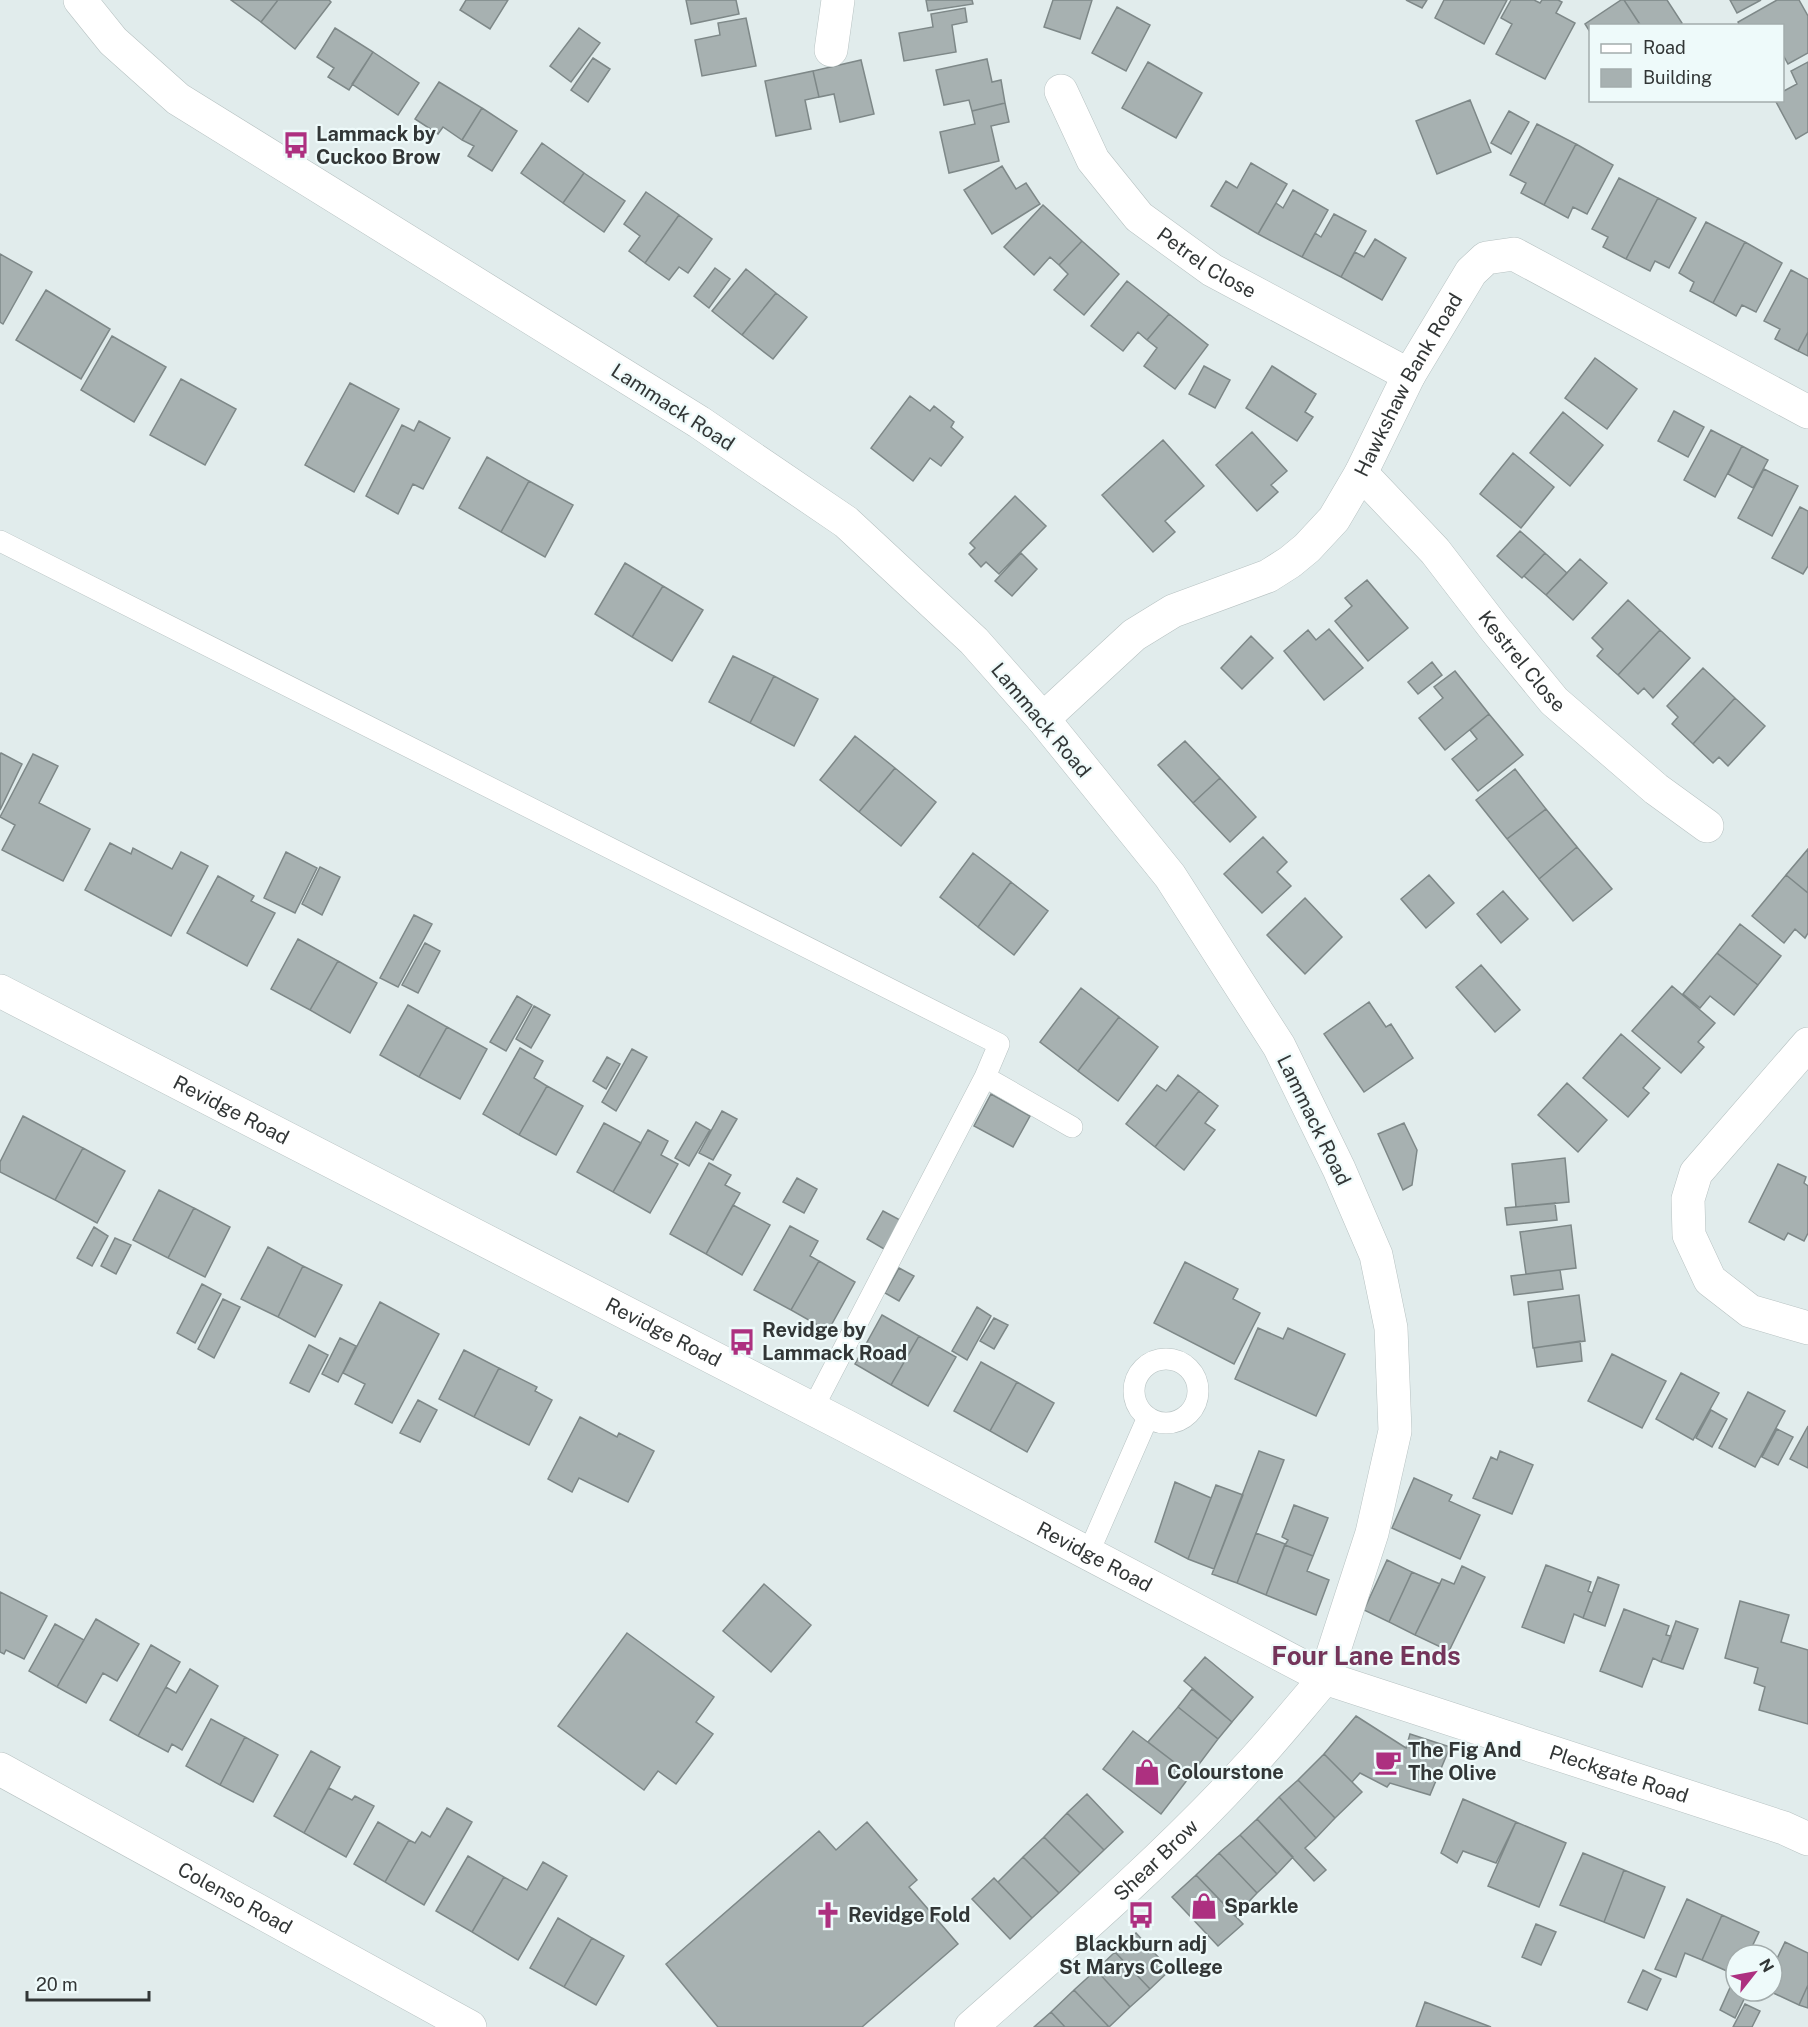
<svg xmlns="http://www.w3.org/2000/svg" width="1808" height="2027" viewBox="0 0 1808 2027" font-family="'Public Sans',sans-serif">
<style>
.building{fill:#a7b1b1;stroke:#7e8888;stroke-width:1.5}
.lines{fill:none;stroke-linecap:round;stroke-linejoin:round}
.service-casing{stroke:#b7c2c2;stroke-width:22}
.minor-casing{stroke:#b7c2c2;stroke-width:34}
.secondary-casing{stroke:#b7c2c2;stroke-width:34}
.service{stroke:#fff;stroke-width:21}
.minor{stroke:#fff;stroke-width:33}
.secondary{stroke:#fff;stroke-width:33}
.labels{text-anchor:middle;dominant-baseline:central;stroke-width:4.5;stroke-linejoin:round;paint-order:stroke}
.poi-label{font-size:20px;font-weight:bold;fill:#323636;stroke:#eefafa;text-anchor:start}
.street-label{font-size:20px;fill:#323636;stroke:#eefafa}
.district-label{font-size:26px;font-weight:bold;fill:#74355a;stroke:#eefafa}
</style>
<rect width="100%" height="100%" fill="#e1ecec"/>
<path class="building" d="M231 0H278L261 22Z
M278 0H329L331 2 295 49 261 22Z
M466 0H508L490 29 460 10Z
M686 0H736L739 14 691 24Z
M926 0H972L973 4 928 11Z
M1053 0H1092L1080 39 1044 27Z
M1406 0H1427L1422 8Z
M1444 0H1507L1484 44 1435 18Z
M1511 0H1534L1540 3 1542 0H1558L1562 2 1556 13 1575 23 1545 79 1496 54 1512 24 1501 18Z
M1621 0H1624L1639 23 1636 26H1590V32L1585 24Z
M1624 0H1667L1682 23 1678 26H1641Z
M1730 0H1761L1737 13Z
M1777 0H1799L1808 16V53L1788 64 1782 53V26H1740L1738 22Z
M1117 7 1150 25 1126 71 1092 53Z
M965 8 967 22 952 25 956 52 904 61 899 33 933 27 931 14Z
M746 18 756 66 702 76 695 40 720 35 718 23Z
M335 28 373 52 349 90 328 77 334 68 317 57Z
M579 28 600 43 571 82 550 66Z
M373 52 419 83 398 115 352 84Z
M593 58 610 69 588 102 571 90Z
M987 59 992 82 1001 80 1005 103 972 111 969 100 944 105 936 70Z
M861 60 874 114 840 122 834 94 819 97 813 71Z
M1148 62 1202 93 1176 138 1122 108Z
M1808 62V132L1796 139 1775 100H1782V92L1797 84 1791 71Z
M813 71 819 97 805 100 811 129 776 136 765 81Z
M439 82 482 108 462 140 443 127 438 134 415 119Z
M1470 100 1491 152 1437 174 1416 121Z
M1005 103 1009 122 991 126 999 161 949 173 940 132 975 124 972 111Z
M482 108 517 131 492 171 468 156 474 146 462 140Z
M1509 111 1529 122 1511 154 1491 143Z
M1537 124 1576 144 1544 205 1521 193 1526 183 1510 175Z
M542 143 584 173 563 203 521 173Z
M1576 144 1613 165 1587 214 1573 207 1568 218 1544 205Z
M1251 163 1287 184 1258 234 1211 206 1226 181 1237 188Z
M1002 166 1016 189 1026 183 1040 204 992 234 964 190Z
M584 173 625 201 604 232 563 203Z
M1619 178 1658 198 1626 259 1603 247 1608 237 1592 229Z
M1293 190 1328 210 1302 257 1258 234 1276 203 1283 208Z
M646 192 679 215 645 263 629 251 640 236 624 224Z
M1658 198 1696 218 1669 268 1655 261 1650 271 1626 259Z
M1043 205 1082 241 1059 265 1050 257 1034 275 1004 247Z
M1334 214 1366 231 1341 277 1302 257 1315 233 1321 237Z
M679 215 712 239 688 273 679 267 669 280 645 263Z
M1706 222 1745 242 1713 303 1690 291 1694 282 1679 273Z
M1375 239 1406 258 1382 300 1341 277 1355 252 1364 257Z
M1082 241 1119 274 1084 315 1054 290 1068 274 1059 265Z
M1745 242 1782 263 1756 312 1742 305 1736 316 1713 303Z
M0 254 32 272 3 324 0 322Z
M715 268 730 279 709 308 694 296Z
M746 269 776 293 742 335 712 311Z
M1791 270 1808 279V332L1798 351 1775 339 1780 329 1764 321Z
M1127 281 1169 314 1147 340 1138 332 1123 351 1091 326Z
M46 290 110 329 81 379 16 340Z
M776 293 807 317 773 359 742 335Z
M1169 314 1208 345 1175 389 1144 366 1157 348 1147 340Z
M1808 332V356L1798 351Z
M112 336 166 367 134 422 81 390Z
M1595 358 1637 389 1607 429 1565 398Z
M1204 366 1230 380 1215 408 1189 394Z
M1272 366 1316 394 1305 412 1313 417 1297 441 1246 408Z
M181 379 236 409 205 465 150 435Z
M350 383 399 409 354 492 305 465Z
M910 396 930 411 934 406 954 422 951 427 963 437 941 466 930 458 913 481 871 448Z
M1674 411 1704 427 1688 457 1658 441Z
M1563 412 1603 445 1570 486 1530 453Z
M419 421 450 438 423 489 413 484 398 514 366 496 402 425 414 431Z
M1711 430 1742 446 1715 497 1684 480Z
M1252 432 1287 471 1271 485 1278 492 1257 511 1216 465Z
M1163 440 1204 486 1165 521 1175 532 1153 552 1102 495Z
M1742 446 1768 460 1753 488 1728 474Z
M1513 453 1554 487 1521 528 1480 494Z
M487 457 529 481 501 532 459 508Z
M1764 469 1798 486 1772 536 1738 518Z
M529 481 573 505 545 557 501 532Z
M1015 496 1046 526 999 574 986 562 981 567 969 554 975 548 970 543Z
M1800 507 1808 511V566L1803 574 1772 558Z
M1520 531 1545 553 1522 578 1497 556Z
M1021 553 1037 569 1012 596 995 581Z
M1545 553 1567 573 1546 595 1524 576Z
M1580 559 1607 583 1573 620 1546 595Z
M625 563 663 586 632 637 595 614Z
M1367 580 1408 628 1368 661 1335 621 1352 606 1345 598Z
M663 586 703 610 672 661 632 637Z
M1628 600 1660 630 1618 675 1597 656 1603 649 1592 638Z
M1329 629 1363 668 1324 700 1284 651 1308 630 1316 640Z
M1660 630 1690 658 1653 698 1644 688 1638 694 1618 675Z
M1251 636 1273 658 1242 689 1221 668Z
M733 656 774 676 750 723 709 702Z
M1432 662 1442 675 1418 694 1408 682Z
M1703 668 1735 698 1693 744 1672 724 1678 717 1667 706Z
M1455 671 1489 714 1445 750 1419 718 1443 698 1434 687Z
M774 676 818 699 794 746 750 723Z
M1735 698 1765 726 1728 766 1719 757 1713 763 1693 744Z
M1489 714 1523 755 1478 791 1452 759 1477 739 1470 730Z
M855 736 895 768 859 812 820 780Z
M1185 741 1220 778 1193 803 1158 765Z
M1 753 22 764 0 810V755Z
M33 754 58 766 39 803 90 829 63 881 2 850 15 825 0 817Z
M895 768 936 802 901 846 859 812Z
M1515 769 1546 809 1507 839 1476 800Z
M1220 778 1256 817 1230 842 1193 803Z
M1546 809 1577 847 1539 879 1507 839Z
M1263 837 1287 862 1277 872 1291 886 1262 913 1224 874Z
M110 843 131 854 133 848 172 869 181 852 208 866 171 936 85 890Z
M1577 847 1612 889 1573 921 1539 879Z
M1808 849V893L1786 875Z
M286 852 317 868 295 913 264 898Z
M973 853 1011 882 978 927 940 897Z
M320 867 340 877 322 915 302 904Z
M1429 875 1454 903 1426 928 1401 899Z
M1786 875 1808 893V933L1805 938 1795 929 1784 943 1752 916Z
M218 876 254 896 251 901 275 913 247 966 187 933Z
M1011 882 1048 911 1014 955 978 927Z
M1503 891 1528 919 1501 943 1477 914Z
M1305 898 1342 937 1305 974 1267 935Z
M414 915 432 924 398 987 380 978Z
M1740 924 1781 956 1758 985 1717 953Z
M298 939 338 961 310 1010 271 989Z
M425 943 440 951 418 993 402 985Z
M1717 953 1758 985 1734 1015 1710 996 1700 1008 1683 994Z
M338 961 377 983 350 1033 310 1010Z
M1481 965 1520 1010 1495 1032 1456 987Z
M1672 986 1715 1023 1698 1042 1704 1047 1681 1073 1632 1031Z
M1081 988 1119 1017 1078 1071 1040 1042Z
M517 996 532 1005 506 1051 490 1042Z
M1369 1002 1386 1027 1391 1024 1413 1058 1364 1092 1324 1034Z
M408 1005 447 1027 419 1077 380 1055Z
M534 1006 550 1015 531 1048 516 1039Z
M1119 1017 1158 1047 1118 1101 1078 1071Z
M447 1027 487 1049 460 1099 419 1077Z
M1621 1034 1660 1068 1643 1088 1649 1093 1628 1117 1583 1078Z
M520 1048 543 1061 534 1078 547 1086 519 1135 483 1114Z
M632 1049 647 1057 616 1111 602 1102Z
M607 1057 620 1064 606 1089 593 1081Z
M1178 1075 1199 1091 1155 1147 1126 1124 1157 1085 1166 1091Z
M1567 1083 1607 1120 1578 1152 1538 1115Z
M547 1086 583 1106 556 1155 519 1135Z
M1199 1091 1218 1106 1205 1123 1215 1130 1184 1170 1155 1147Z
M991 1094 1030 1116 1013 1147 974 1126Z
M722 1111 737 1119 713 1160 699 1153Z
M23 1116 83 1148 55 1200 0 1172V1162Z
M696 1122 710 1130 689 1166 675 1158Z
M604 1123 641 1143 613 1192 577 1172Z
M1404 1123 1417 1150 1412 1185 1403 1190 1378 1134Z
M648 1130 668 1141 661 1155 678 1164 650 1213 613 1192Z
M83 1148 125 1171 97 1223 55 1200Z
M1565 1158 1569 1202 1516 1207 1512 1164Z
M709 1163 731 1175 725 1185 740 1193 706 1254 670 1234Z
M1778 1164 1806 1177 1804 1183 1808 1186V1233L1804 1241 1788 1233 1784 1240 1749 1222Z
M797 1178 817 1189 804 1213 783 1202Z
M159 1190 194 1208 168 1258 133 1240Z
M1555 1203 1557 1220 1507 1225 1505 1208Z
M733 1205 770 1225 742 1275 706 1254Z
M194 1208 230 1227 205 1277 168 1258Z
M883 1211 900 1220 884 1249 867 1239Z
M1571 1225 1576 1268 1526 1274 1520 1232Z
M790 1226 818 1241 810 1256 819 1261 791 1310 754 1290Z
M94 1227 108 1236 92 1266 77 1258Z
M115 1238 131 1245 116 1274 101 1266Z
M268 1247 303 1266 278 1317 241 1299Z
M819 1261 855 1282 828 1331 791 1310Z
M1185 1262 1238 1289 1233 1299 1260 1313 1234 1364 1154 1323Z
M303 1266 342 1285 315 1337 278 1317Z
M899 1268 914 1276 899 1301 885 1293Z
M1560 1270 1563 1289 1514 1295 1511 1276Z
M202 1284 221 1294 195 1343 177 1333Z
M1579 1295 1585 1341 1533 1348 1528 1302Z
M223 1299 240 1307 214 1358 198 1349Z
M380 1302 439 1334 392 1423 355 1404 365 1384 343 1373Z
M977 1307 991 1316 967 1360 952 1351Z
M882 1315 919 1336 891 1385 855 1364Z
M994 1318 1008 1325 994 1349 980 1341Z
M1258 1328 1283 1339 1288 1328 1345 1354 1316 1416 1235 1379Z
M919 1336 956 1357 928 1406 891 1385Z
M340 1338 356 1346 338 1382 322 1374Z
M1580 1341 1582 1361 1537 1367 1534 1348Z
M309 1345 328 1355 309 1392 290 1383Z
M464 1350 499 1368 474 1417 439 1399Z
M1612 1354 1666 1381 1642 1428 1588 1401Z
M981 1362 1017 1382 990 1431 954 1411Z
M499 1368 537 1387 535 1391 552 1400 529 1445 474 1417Z
M1681 1373 1719 1393 1693 1440 1656 1419Z
M1017 1382 1054 1403 1027 1452 990 1431Z
M1748 1392 1785 1411 1755 1467 1719 1448Z
M418 1400 437 1410 420 1442 400 1433Z
M1711 1410 1727 1419 1712 1447 1696 1438Z
M580 1417 617 1437 619 1433 654 1451 628 1502 579 1478 572 1492 548 1479Z
M1808 1426V1468L1790 1459Z
M1777 1429 1793 1437 1778 1465 1762 1457Z
M1259 1451 1284 1460 1237 1583 1212 1574Z
M1500 1451 1533 1465 1512 1514 1473 1498 1491 1457 1497 1460Z
M1414 1478 1452 1495 1449 1501 1480 1515 1460 1559 1392 1528Z
M1175 1482 1211 1498 1188 1559 1155 1542Z
M1216 1485 1243 1495 1214 1569 1188 1559Z
M1294 1505 1328 1518 1313 1556 1285 1545 1288 1540 1282 1537Z
M1256 1533 1285 1544 1266 1595 1237 1583Z
M1285 1545 1313 1556 1307 1571 1329 1580 1316 1615 1266 1595Z
M1387 1560 1412 1572 1389 1622 1364 1610Z
M1546 1565 1591 1582 1588 1591 1592 1593 1583 1618 1574 1614 1564 1643 1522 1627Z
M1462 1566 1485 1577 1449 1651 1415 1635 1442 1579 1454 1584Z
M1412 1572 1440 1584 1415 1635 1389 1622Z
M1598 1577 1619 1585 1605 1626 1583 1618Z
M764 1584 811 1625 771 1672 723 1631Z
M0 1592 47 1616 24 1659 6 1650 4 1654 0 1652Z
M1740 1601 1789 1615 1781 1642 1808 1650V1724L1759 1710 1765 1687 1754 1683 1758 1668 1725 1658Z
M1624 1609 1669 1626 1666 1635 1671 1636 1661 1662 1653 1658 1642 1687 1600 1671Z
M96 1619 139 1644 117 1681 103 1673 86 1703 57 1687Z
M1676 1621 1698 1629 1683 1669 1661 1662Z
M55 1624 84 1640 57 1687 29 1671Z
M627 1633 714 1697 696 1722 713 1734 676 1784 658 1771 644 1790 558 1726Z
M151 1645 180 1662 138 1736 110 1720Z
M1205 1657 1253 1697 1232 1722 1184 1681Z
M190 1669 218 1686 182 1750 172 1744 168 1752 138 1736 166 1687 176 1693Z
M1192 1689 1232 1722 1218 1739 1178 1707Z
M1178 1707 1218 1739 1191 1775 1148 1742Z
M1356 1716 1406 1748 1410 1734 1450 1747 1430 1795 1390 1783 1387 1787 1360 1773 1352 1782 1324 1754Z
M211 1719 245 1737 220 1785 186 1766Z
M1133 1731 1191 1775 1161 1814 1103 1769Z
M245 1737 278 1755 253 1802 220 1785Z
M311 1751 340 1767 304 1833 274 1816Z
M1324 1754 1362 1792 1335 1818 1298 1780Z
M1298 1780 1335 1818 1316 1838 1279 1797Z
M329 1788 352 1800 355 1796 374 1806 346 1857 304 1833Z
M1087 1794 1123 1832 1104 1850 1067 1813Z
M1279 1797 1316 1838 1305 1848 1326 1870 1314 1881 1257 1819Z
M1463 1799 1516 1822 1496 1863 1463 1851 1457 1863 1441 1853Z
M447 1808 472 1822 424 1905 385 1882 409 1840 415 1843 422 1832 430 1837Z
M1067 1813 1104 1850 1080 1873 1044 1837Z
M1257 1819 1293 1857 1277 1874 1240 1835Z
M378 1822 409 1840 385 1882 354 1864Z
M867 1822 917 1880 909 1887 958 1944 862 2027H718L666 1964 819 1831 836 1850Z
M1516 1822 1566 1843 1539 1907 1488 1886Z
M1240 1835 1277 1874 1257 1893 1219 1853Z
M1044 1837 1080 1873 1059 1893 1023 1857Z
M1219 1853 1257 1893 1235 1916 1196 1875Z
M1583 1853 1624 1870 1604 1922 1560 1905Z
M468 1856 504 1877 472 1932 436 1911Z
M1023 1857 1059 1893 1032 1918 998 1882Z
M543 1862 567 1876 518 1960 472 1932 504 1877 527 1890Z
M1624 1870 1665 1887 1644 1938 1604 1922Z
M1196 1875 1243 1924 1218 1946 1172 1897Z
M994 1878 1032 1918 1010 1939 972 1899Z
M1687 1899 1722 1915 1702 1960 1685 1953 1676 1977 1655 1969Z
M1722 1915 1759 1932 1748 1955H1736V1975L1702 1960Z
M558 1918 592 1938 564 1987 530 1968Z
M1536 1924 1556 1932 1541 1965 1522 1957Z
M1136 1933 1170 1970 1150 1989 1115 1952Z
M592 1938 624 1956 596 2005 564 1987Z
M1785 1942 1808 1953V1985L1799 2005 1769 1991H1772V1969Z
M1115 1952 1150 1989 1130 2007 1096 1970Z
M1096 1970 1130 2007 1109 2027 1074 1990Z
M1643 1970 1661 1979 1647 2010 1628 2002Z
M1733 1981 1736 1982V1991H1748L1735 2018 1720 2010Z
M1808 1985V2008L1799 2005Z
M1074 1990 1109 2027H1065L1051 2012Z
M1425 2002 1491 2027H1416Z
M1745 2004 1760 2011 1752 2027H1733Z
M1051 2012 1065 2027H1034Z"/>
<g class="lines">
<defs>
<path id="service" d="M0 541 999 1044 985 1077 812 1410
M985 1077 1072 1127
M1134 1391a32 32 0 1 1 64 0a32 32 0 1 1-64 0Z
M1088 1554 1148 1417"/>
<g id="minor">
<path d="M831 50 838 0"/>
<path id="s1" d="M1061 91 1093 160 1139 217 1212 270 1409 375"/>
<path id="s2" d="M1361 473 1435 551 1495 629 1554 701 1656 789 1707 826"/>
<path id="s3" d="M1043 719 1134 635 1173 611 1268 576 1290 562 1307 548 1334 519 1361 473 1409 375 1471 272 1486 258 1514 254 1808 412"/>
<path id="s4" d="M0 991 844 1425 1325 1678 1372 1533 1395 1431 1391 1328 1376 1255 1339 1169 1279 1046 1170 876 1043 719 974 641 846 522 699 422 178 99 113 41 80 0"/>
<path d="M1808 1044 1696 1173 1688 1199 1689 1235 1710 1280 1750 1311 1808 1328"/>
<path id="s5" d="M0 1769 470 2027"/>
</g>
<g id="secondary">
<path id="s6" d="M971 2027C1066 1943 1164 1859 1250 1765 1276 1737 1300 1707 1325 1678L1784 1828 1808 1839"/>
</g>
</defs>
<use href="#service" class="service-casing"/>
<use href="#minor" class="minor-casing"/>
<use href="#secondary" class="secondary-casing"/>
<use href="#service" class="service"/>
<use href="#minor" class="minor"/>
<use href="#secondary" class="secondary"/>
</g>
<defs>
<symbol id="bus-bare" viewBox="-9 -9 18 18"><path d="M-5-6H5V4H4V6H2V4H-2V6H-4V4H-5ZM-3.5-4V0h7V-4ZM-3.5 1.2v1.5H-2V1.2ZM2 1.2v1.5H3.5V1.2Z" fill="#ad3080" stroke="#eefafa" stroke-width="2.5" paint-order="stroke"/></symbol>
<symbol id="cafe-bare" viewBox="-9 -9 18 18"><path d="M-5.5-4.5H6V0H3Q3 3.5 0 3.5H-2.5Q-5.5 3.5-5.5 0ZM3-3.2v2h1.7v-2ZM-6 4.5H4V6H-6Z" fill="#ad3080" stroke="#eefafa" stroke-width="2.5" paint-order="stroke"/></symbol>
<symbol id="shop-bare" viewBox="-9 -9 18 18"><path d="M-5-2.5h2.3a2.7 3.5 0 0 1 5.4 0H5L5.5 6h-11ZM-1.5-2.5h3a1.5 2.3 0 0 0-3 0Z" fill="#ad3080" stroke="#eefafa" stroke-width="2.5" paint-order="stroke"/></symbol>
<symbol id="church-bare" viewBox="-9 -9 18 18"><path d="M-1.2-6h2.4v3.5h3.3v2.4h-3.3V6h-2.4V-.1h-3.3v-2.4h3.3Z" fill="#ad3080" stroke="#eefafa" stroke-width="2.5" paint-order="stroke"/></symbol>
</defs>
<g fill-rule="evenodd">
<use href="#bus-bare" x="277" y="126" width="38" height="38"/>
<use href="#bus-bare" x="723" y="1323" width="38" height="38"/>
<use href="#cafe-bare" x="1369" y="1743" width="38" height="38"/>
<use href="#shop-bare" x="1128" y="1753" width="38" height="38"/>
<use href="#shop-bare" x="1185" y="1887" width="38" height="38"/>
<use href="#church-bare" x="809" y="1896" width="38" height="38"/>
<use href="#bus-bare" x="1122" y="1896" width="38" height="38"/>
</g>
<g class="labels">
<g class="poi-label">
<text x="316" y="134">Lammack by<tspan x="316" dy="23">Cuckoo Brow</tspan></text>
<text x="762" y="1330">Revidge by<tspan x="762" dy="23">Lammack Road</tspan></text>
<text x="1408" y="1750">The Fig And<tspan x="1408" dy="23">The Olive</tspan></text>
<text x="1167" y="1772">Colourstone</text>
<text x="1224" y="1906">Sparkle</text>
<text x="848" y="1915">Revidge Fold</text>
<text x="1141" y="1944" text-anchor="middle">Blackburn adj<tspan x="1141" dy="23">St Marys College</tspan></text>
</g>
<g class="street-label">
<text stroke="none"><textPath href="#s1" startOffset="231">Petrel Close</textPath></text>
<text stroke="none"><textPath href="#s3" startOffset="512">Hawkshaw Bank Road</textPath></text>
<text transform="translate(673 407) rotate(33)">Lammack Road</text>
<text stroke="none"><textPath href="#s2" startOffset="248">Kestrel Close</textPath></text>
<text transform="translate(1041 720) rotate(50)">Lammack Road</text>
<text stroke="none"><textPath href="#s4" startOffset="260">Revidge Road</textPath></text>
<text transform="translate(1314 1120) rotate(64)">Lammack Road</text>
<text stroke="none"><textPath href="#s4" startOffset="746">Revidge Road</textPath></text>
<text stroke="none"><textPath href="#s4" startOffset="1232">Revidge Road</textPath></text>
<text stroke="none"><textPath href="#s6" startOffset="807">Pleckgate Road</textPath></text>
<text stroke="none"><textPath href="#s6" startOffset="249">Shear Brow</textPath></text>
<text stroke="none"><textPath href="#s5" startOffset="268">Colenso Road</textPath></text>
</g>
<g class="district-label">
<text x="1366" y="1655">Four Lane Ends</text>
</g>
</g>
<rect x="1589" y="24" width="195" height="78" fill="#eefafa" stroke="#a3acac" stroke-width="1.5"/>
<rect x="1601" y="44" width="30" height="9" fill="#ffffff" stroke="#a3acac" stroke-width="1.5"/>
<text x="1643" y="54" font-size="18" fill="#323636">Road</text>
<rect x="1601" y="69" width="30" height="18" fill="#a7b1b1" stroke="#a3acac" stroke-width="1.5"/>
<text x="1643" y="84" font-size="18" fill="#323636">Building</text>
<g transform="translate(1754 1973) rotate(59)"><circle r="28" fill="#eefafa" stroke="#a3acac" stroke-width="1.5"/>
<path d="M0-4.5L10 22L0 15L-10 22Z" fill="#ad3080"/>
<text y="-9" font-size="16" font-weight="bold" text-anchor="middle" fill="#323636">N</text>
</g>
<path d="M27 1991v9h122v-9" fill="none" stroke="#323636" stroke-width="3"/>
<text x="36" y="1991" font-size="18" fill="#323636" stroke="#eefafa" stroke-width="4.5" paint-order="stroke">20 m</text>
</svg>
